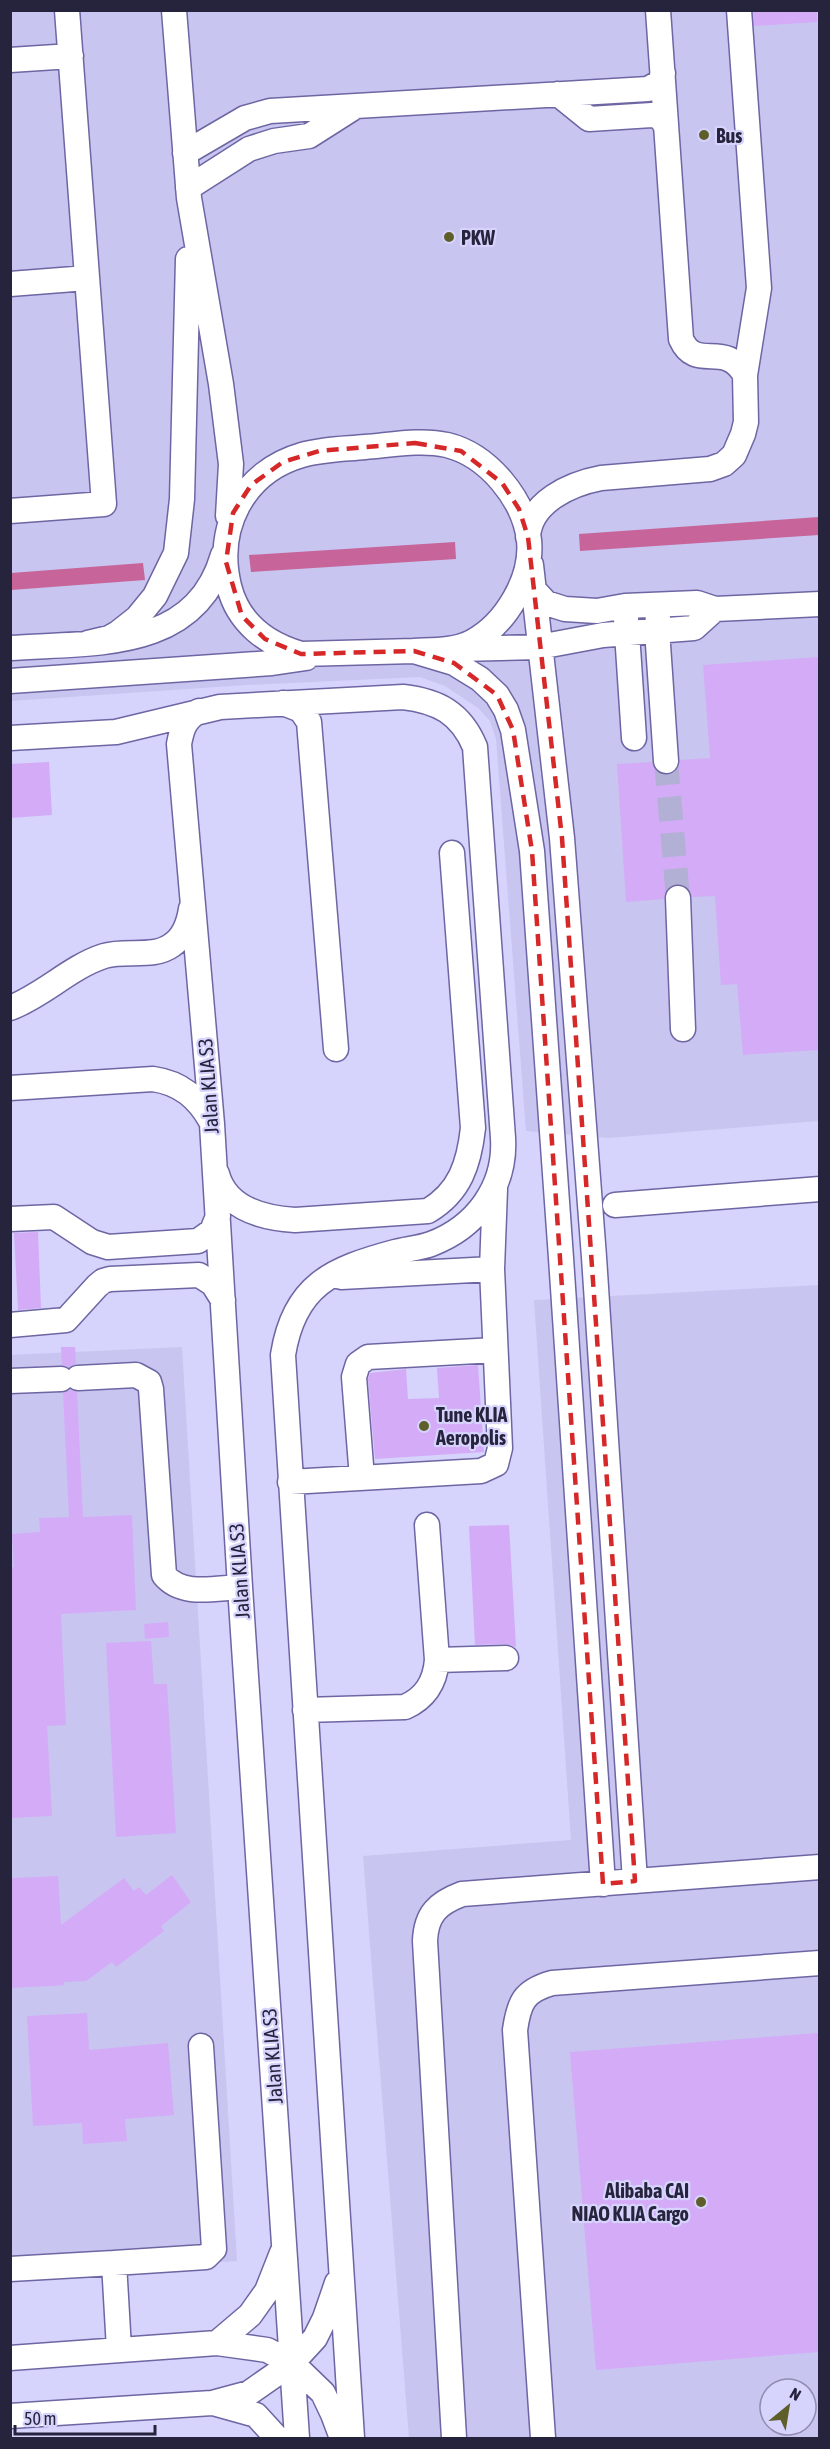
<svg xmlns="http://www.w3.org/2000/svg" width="830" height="2449" viewBox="0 0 830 2449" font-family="'Asap Condensed',sans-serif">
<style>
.built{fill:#c8c5f1;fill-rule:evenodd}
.water{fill:#c76499}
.building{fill:#d4abf7}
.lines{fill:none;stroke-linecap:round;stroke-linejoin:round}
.minor-tunnel{stroke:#b3b0d6;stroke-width:24;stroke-dasharray:24 12;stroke-linecap:butt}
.minor-casing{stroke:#6d66a3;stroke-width:27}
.minor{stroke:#fff;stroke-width:24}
.marked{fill:none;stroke:#d62828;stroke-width:4.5;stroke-dasharray:12 8;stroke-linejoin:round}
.poi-dot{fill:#5e5e2b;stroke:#d6d3fc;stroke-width:2}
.labels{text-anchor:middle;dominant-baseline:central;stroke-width:4.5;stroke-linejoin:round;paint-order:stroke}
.poi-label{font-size:20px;font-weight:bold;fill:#26233d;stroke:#d6d3fc;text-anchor:start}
.street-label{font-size:20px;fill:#26233d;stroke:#d6d3fc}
</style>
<rect width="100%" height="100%" fill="#d6d3fc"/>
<path class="built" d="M11 11H819V1121L609 1138 526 1131 496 739 490 721 478 708 445 686 420 677 246 685 11 701Z
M819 1285V2438H409L363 1856 571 1840 534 1300ZM770 2389H806V2425H770Z
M182 1347 237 2261 11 2275 10 1355Z"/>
<path class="water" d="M819 517V535L580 551 579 534Z
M455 542 456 559 251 572 249 555Z
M143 563 145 580 11 590V573Z"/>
<path class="building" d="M753 10H817V22L754 26Z
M819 657V1050L743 1055 737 984 721 985 715 896 692 897 690 891 685 886 677 884 666 891 664 899 626 902 617 764 652 762 655 769 666 775 674 772 679 767 680 760 710 758 703 665Z
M49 762 52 815 10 818V764Z
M38 1232 41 1308 18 1310 14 1233Z
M61 1347H75L76 1364 69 1367 62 1365Z
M478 1365 484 1452 375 1459 368 1379 370 1373 406 1369 408 1399 439 1398 437 1368Z
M70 1390 77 1392 83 1517 132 1515 136 1610 61 1614 66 1725 47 1726 52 1816 10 1818V1568L14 1567 12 1534 40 1532 39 1518 69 1517 63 1393Z
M509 1525 516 1647 506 1644 475 1645 469 1526Z
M168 1622 169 1637 145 1639 144 1624Z
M151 1641 154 1684H167L176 1833 116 1837 106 1643Z
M172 1875 191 1902 161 1926 164 1931 116 1967 112 1962 86 1981 64 1982V1985L50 1986 10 1988V1878L58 1876 61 1925 124 1878 134 1891 139 1887 146 1895Z
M87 2013 89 2050 168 2043 174 2115 125 2119 127 2141 83 2144 82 2123 33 2126 27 2016Z
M819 2033V2352L596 2370 570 2052Z"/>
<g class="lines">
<path class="minor-tunnel" d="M666 761 678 898"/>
<defs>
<path id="minor" d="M174 10 189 198 221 384 231 464 228 516
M658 10 681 339C696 373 725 339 745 375
M10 60 71 56
M558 94 589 119 652 115C660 116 663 120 666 127
M185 153 245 118 270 111 648 89 660 82 663 73
M188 188 249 149 274 141 309 136 353 108
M10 284 87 278
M10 511 104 504 67 10
M528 537C530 502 570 484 601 478L710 469 724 464 734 455 743 434 746 422 745 375 759 288 739 10
M531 565 562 838 594 1257 635 1881
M533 589 546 603 565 609 597 611 625 606 697 603 715 609 820 604
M658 614 657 630 666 761
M626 618 634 738
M88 643 109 638 118 633 137 618 155 596 176 553 182 499 188 259
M10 648C92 642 195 653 223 555
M459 649 539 647 603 635 694 628 715 609
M414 651C433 650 454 651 472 642 506 624 533 578 529 540 524 499 488 455 447 445 421 439 391 445 365 447 344 449 323 449 302 455 243 472 215 528 229 586 238 623 267 644 301 654L414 651 454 663 480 679 497 695 506 710 513 730 532 851 561 1258 603 1884
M10 681 272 663 306 658
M283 703 301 710 309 722 336 1049
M199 711C185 719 182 728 179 744L212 1124 240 1587 297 2438
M10 738 116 732 220 707 403 697C438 701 461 713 475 747L503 1138C506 1187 476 1227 431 1244 420 1248 407 1249 395 1252 332 1269 294 1285 283 1355L352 2438
M678 898 683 1029
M10 1008C44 995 70 967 104 956 126 949 153 959 172 945 184 937 189 922 191 909
M10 1088 153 1079C181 1083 198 1098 211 1121
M217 1174C226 1209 263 1218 295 1220L428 1211C460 1192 469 1164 473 1128L452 853
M615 1205 820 1189
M10 1219 54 1217 92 1242 108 1247 198 1241 212 1231 218 1216
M341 1277 492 1269
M10 1325 66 1320 97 1286 103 1281 110 1279 199 1275 213 1284 223 1300
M78 1378 136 1375 149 1382 151 1389 164 1575C182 1597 215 1588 240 1587
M10 1381 61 1379
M362 1478 354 1377 358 1364 368 1357 495 1350
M290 1482 481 1471 496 1464 500 1448 492 1269 495 1189
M427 1525 437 1660 506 1658
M305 1710 405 1707C425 1698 435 1683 437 1660
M114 2263 206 2257 214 2249 201 2046
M10 2269 114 2263 119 2349
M217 2343 250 2315 267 2291 282 2253
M10 2358 217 2343 267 2350 292 2363 323 2393 333 2414 342 2438
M213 2403 256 2415 277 2438
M10 2416 212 2403 249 2393 292 2363 315 2338 325 2318 337 2283
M454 2438 425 1941C426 1914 438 1903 462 1894L820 1867
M543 2438 515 2030C519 2002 524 1991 552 1983L820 1963"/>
</defs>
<use href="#minor" class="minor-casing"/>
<use href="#minor" class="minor"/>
</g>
<path class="marked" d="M415 443 461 451 502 483 519 509 528 537 562 838 635 1881 603 1884 532 851 513 730 497 695 454 663 414 651 301 654 265 639 242 616 226 562 233 513 251 485 283 462 319 451Z"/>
<g class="poi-dot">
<circle cx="704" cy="135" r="6"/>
<circle cx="449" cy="237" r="6"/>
<circle cx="424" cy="1426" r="6"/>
<circle cx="701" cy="2202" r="6"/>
</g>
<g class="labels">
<g class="poi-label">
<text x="716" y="135">Bus</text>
<text x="461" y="237">PKW</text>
<text x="436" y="1414">Tune KLIA<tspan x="436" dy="23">Aeropolis</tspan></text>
<text x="689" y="2190" text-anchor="end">Alibaba CAI<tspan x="689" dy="23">NIAO KLIA Cargo</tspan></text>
</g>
<g class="street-label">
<text transform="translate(208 1086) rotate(-94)">Jalan KLIA S3</text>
<text transform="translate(239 1571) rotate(-94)">Jalan KLIA S3</text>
<text transform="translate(272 2056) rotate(-94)">Jalan KLIA S3</text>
</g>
</g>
<rect width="830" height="2449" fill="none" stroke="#26233d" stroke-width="24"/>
<g transform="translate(788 2407) rotate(30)"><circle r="28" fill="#d6d3fc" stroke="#908db0" stroke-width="1.5"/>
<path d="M0-4.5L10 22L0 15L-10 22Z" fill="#5e5e2b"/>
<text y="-9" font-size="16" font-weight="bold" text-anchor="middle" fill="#26233d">N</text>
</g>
<path d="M15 2425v9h140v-9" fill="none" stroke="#26233d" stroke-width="3"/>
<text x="24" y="2425" font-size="18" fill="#26233d" stroke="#d6d3fc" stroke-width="4.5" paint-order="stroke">50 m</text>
</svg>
